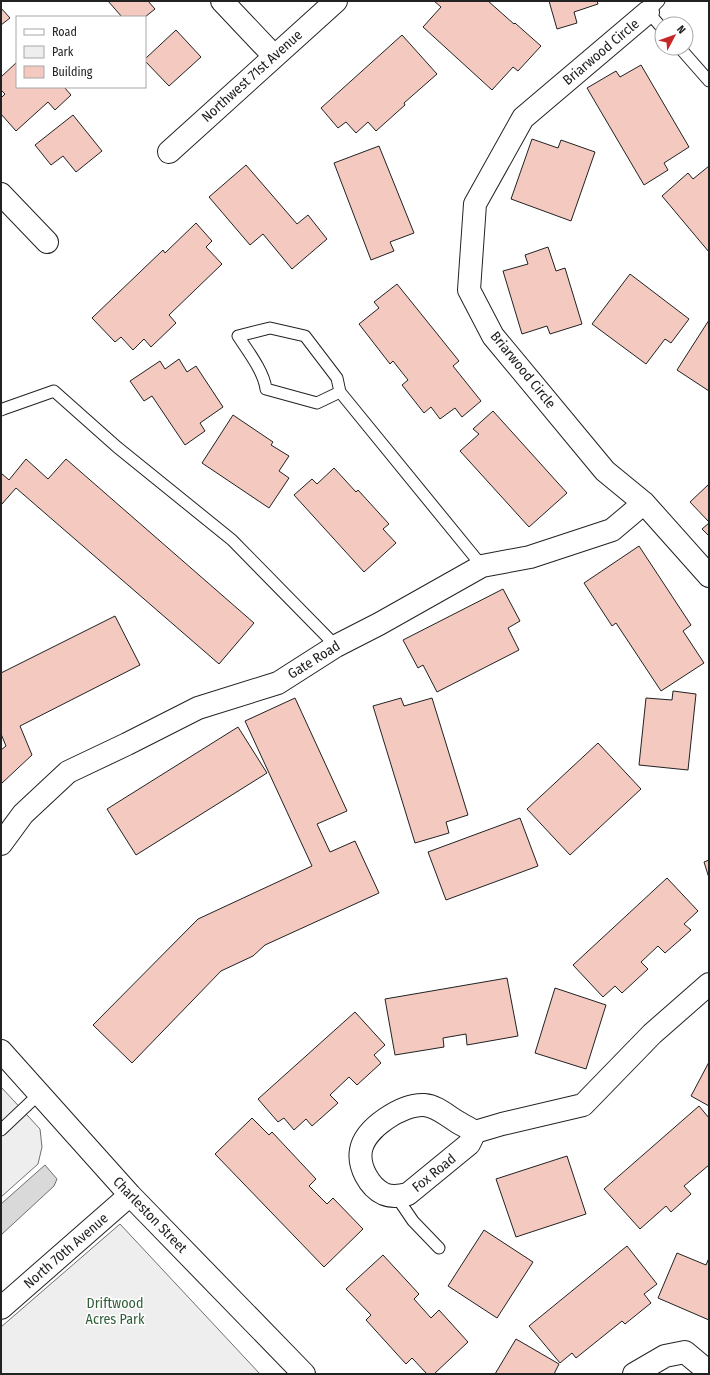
<svg xmlns="http://www.w3.org/2000/svg" width="710" height="1375" viewBox="0 0 710 1375" font-family="'Fira Sans Condensed',sans-serif">
<style>
.green{fill:#eee;stroke:#6f6f6f}
.water{fill:#d9d9d9;stroke:#6f6f6f}
.building{fill:#f3c9c0;stroke:#222}
.lines{fill:none;stroke-linecap:round;stroke-linejoin:round}
.service-casing{stroke:#222;stroke-width:13}
.minor-casing{stroke:#222;stroke-width:24}
.service{stroke:#fff;stroke-width:11}
.minor{stroke:#fff;stroke-width:22}
.labels{text-anchor:middle;dominant-baseline:central;stroke-width:3;stroke-linejoin:round;paint-order:stroke}
.street-label{font-size:14px;fill:#222;stroke:#fff}
.park-label{font-size:14px;fill:#2f5e38;stroke:#fff}
</style>
<rect width="100%" height="100%" fill="#fff"/>
<path class="green" d="M1 1087 40 1129 42 1147 38 1164 1 1197Z
M120 1224 260 1374H1V1327Z"/>
<path class="water" d="M45 1165 57 1179 54 1186 1 1235V1204Z"/>
<path class="building" d="M108 1H148L155 9 145 17H122Z
M434 1H488L514 24 515 23 541 46 518 71 513 67 492 90 423 27 441 7Z
M549 1H597L598 4 574 12 577 23 557 29Z
M1 8 10 18 1 25Z
M176 30 201 57 169 86 145 61V59Z
M402 35 437 74 404 103 405 105 376 131 368 122 356 133 346 122 338 128 321 108Z
M17 62V87H64L71 95 55 110 48 102 16 131 1 114V98L5 94 1 90V77Z
M641 65 689 147 664 163 668 170 644 185 587 88 616 71 620 77Z
M73 115 102 151 76 172 63 156 51 165 35 145Z
M532 139 558 148 561 140 595 152 571 221 511 199Z
M379 146 414 233 390 242 394 251 371 260 334 163Z
M246 165 297 224 308 215 327 239 292 269 263 234 250 245 209 197Z
M709 166V252L662 196 688 173 693 179Z
M196 223 212 241 206 247 222 264 169 315 176 323 151 347 144 339 133 350 121 337 115 342 92 318 163 250 165 253Z
M548 247 556 271 565 268 582 324 550 334 547 326 522 334 503 271 528 264 525 255Z
M630 274 689 319 671 343 665 339 646 364 592 324Z
M397 284 459 361 453 366 481 401 462 417 455 408 440 419 431 407 424 413 402 385 408 380 393 361 390 364 359 324 379 308 374 302Z
M709 320V391L677 370Z
M179 359 187 372 196 366 223 407 200 423 205 431 185 445 152 396 144 401 130 381 160 361 165 369Z
M493 411 567 493 529 527 460 451 479 434 473 429Z
M233 415 273 442 271 445 289 456 279 471 289 478 269 508 202 463Z
M26 459 48 479 66 459 254 623 219 664 16 488 1 505V473L9 480Z
M334 468 356 492 358 490 389 524 383 529 396 543 364 572 294 495 312 479 317 484Z
M709 484V522L690 502Z
M709 523V536L702 529Z
M639 546 691 625 683 631 704 663 661 691 616 623 612 626 584 583Z
M503 589 520 621 508 628 519 650 437 692 423 665 418 668 403 640Z
M115 616 140 665 20 726 32 755 1 784V750L6 746 1 734V673Z
M673 691 696 694 688 770 639 765 646 698 672 700Z
M295 698 347 811 317 824 330 852 355 841 379 893 265 945 253 956 221 971 132 1063 93 1025 198 919 312 866 245 721Z
M401 698 404 706 432 698 468 815 446 822 449 833 415 843 373 706Z
M238 727 267 773 136 855 107 809Z
M598 743 641 789 570 855 527 809Z
M520 818 538 866 446 900 428 852Z
M709 860V878L704 862Z
M667 878 698 911 684 924 691 930 665 953 658 946 641 962 648 969 622 993 615 986 603 997 573 965Z
M507 978 518 1036 467 1045 466 1034 443 1038 444 1047 395 1055 385 999Z
M555 988 606 1005 586 1069 535 1053Z
M355 1012 385 1045 374 1055 381 1063 357 1085 349 1077 330 1095 338 1103 312 1126 306 1119 294 1130 284 1118 278 1122 258 1099Z
M709 1062V1106L691 1096Z
M699 1106 709 1118V1165L684 1186 691 1194 671 1212 666 1206 640 1229 604 1189Z
M252 1118 269 1135 272 1132 316 1179 309 1186 327 1204 333 1198 363 1229 324 1267 215 1154Z
M567 1156 586 1214 516 1237 496 1179Z
M484 1230 533 1262 497 1318 448 1286Z
M627 1246 657 1284 644 1294 651 1303 625 1324 622 1321 576 1358 572 1353 560 1363 529 1326Z
M677 1253 706 1265 709 1258V1320L658 1298Z
M383 1255 419 1294 414 1299 431 1318 439 1310 468 1342 434 1374H427L412 1358 406 1364 366 1320 371 1315 346 1289Z
M516 1339 559 1364 554 1374H495Z"/>
<g class="lines">
<defs>
<path id="service" d="M659 1 648 12 662 28
M680 48 709 81
M340 392 317 403 266 389C264 372 248 351 238 336L270 328 305 336 337 378 340 392 482 566
M1 410 3 409 54 391 117 447 232 540 336 646
M1 1130 39 1094
M396 1196 413 1221 439 1248"/>
<path id="minor" d="M222 1 274 56
M648 12 523 118 475 204 469 290 493 336 605 471 644 503 709 576
M169 152 336 1
M1 194 47 242
M1 844 23 814 68 772 127 744 198 708 278 683 336 646 379 624 482 566 530 557 612 530 644 503
M1 1051 130 1195 304 1374
M475 1132 469 1144 408 1194C400 1196 391 1197 384 1194 369 1187 358 1166 361 1150 365 1128 402 1104 424 1105 437 1106 446 1115 456 1121 462 1125 469 1128 475 1132L502 1124 583 1105 652 1034 709 984
M1 1308 130 1195
M634 1374 665 1356 685 1352 709 1372"/>
</defs>
<use href="#service" class="service-casing"/>
<use href="#minor" class="minor-casing"/>
<use href="#service" class="service"/>
<use href="#minor" class="minor"/>
</g>
<g class="labels">
<g class="street-label">
<text transform="translate(601 52) rotate(-40)">Briarwood Circle</text>
<text transform="translate(252 76) rotate(-42)">Northwest 71st Avenue</text>
<text transform="translate(523 370) rotate(51)">Briarwood Circle</text>
<text transform="translate(314 660) rotate(-32)">Gate Road</text>
<text transform="translate(434 1173) rotate(-39)">Fox Road</text>
<text transform="translate(150 1215) rotate(46)">Charleston Street</text>
<text transform="translate(66 1251) rotate(-41)">North 70th Avenue</text>
</g>
<g class="park-label">
<text x="115" y="1303">Driftwood<tspan x="115" dy="16">Acres Park</tspan></text>
</g>
</g>
<rect width="710" height="1375" fill="none" stroke="#222222" stroke-width="4"/>
<rect x="16" y="16" width="130" height="72" fill="#ffffff" stroke="#a7a7a7"/>
<rect x="24" y="29" width="20" height="6" fill="#ffffff" stroke="#a7a7a7"/>
<text x="52" y="36" font-size="12" fill="#222222">Road</text>
<rect x="24" y="46" width="20" height="12" fill="#eeeeee" stroke="#a7a7a7"/>
<text x="52" y="56" font-size="12" fill="#222222">Park</text>
<rect x="24" y="66" width="20" height="12" fill="#f3c9c0" stroke="#a7a7a7"/>
<text x="52" y="76" font-size="12" fill="#222222">Building</text>
<g transform="translate(674 36) rotate(49)"><circle r="19" fill="#ffffff" stroke="#a7a7a7"/>
<path d="M0-3L7 15L0 10L-7 15Z" fill="#c62828"/>
<text y="-6" font-size="11" font-weight="bold" text-anchor="middle" fill="#222222">N</text>
</g>
</svg>
